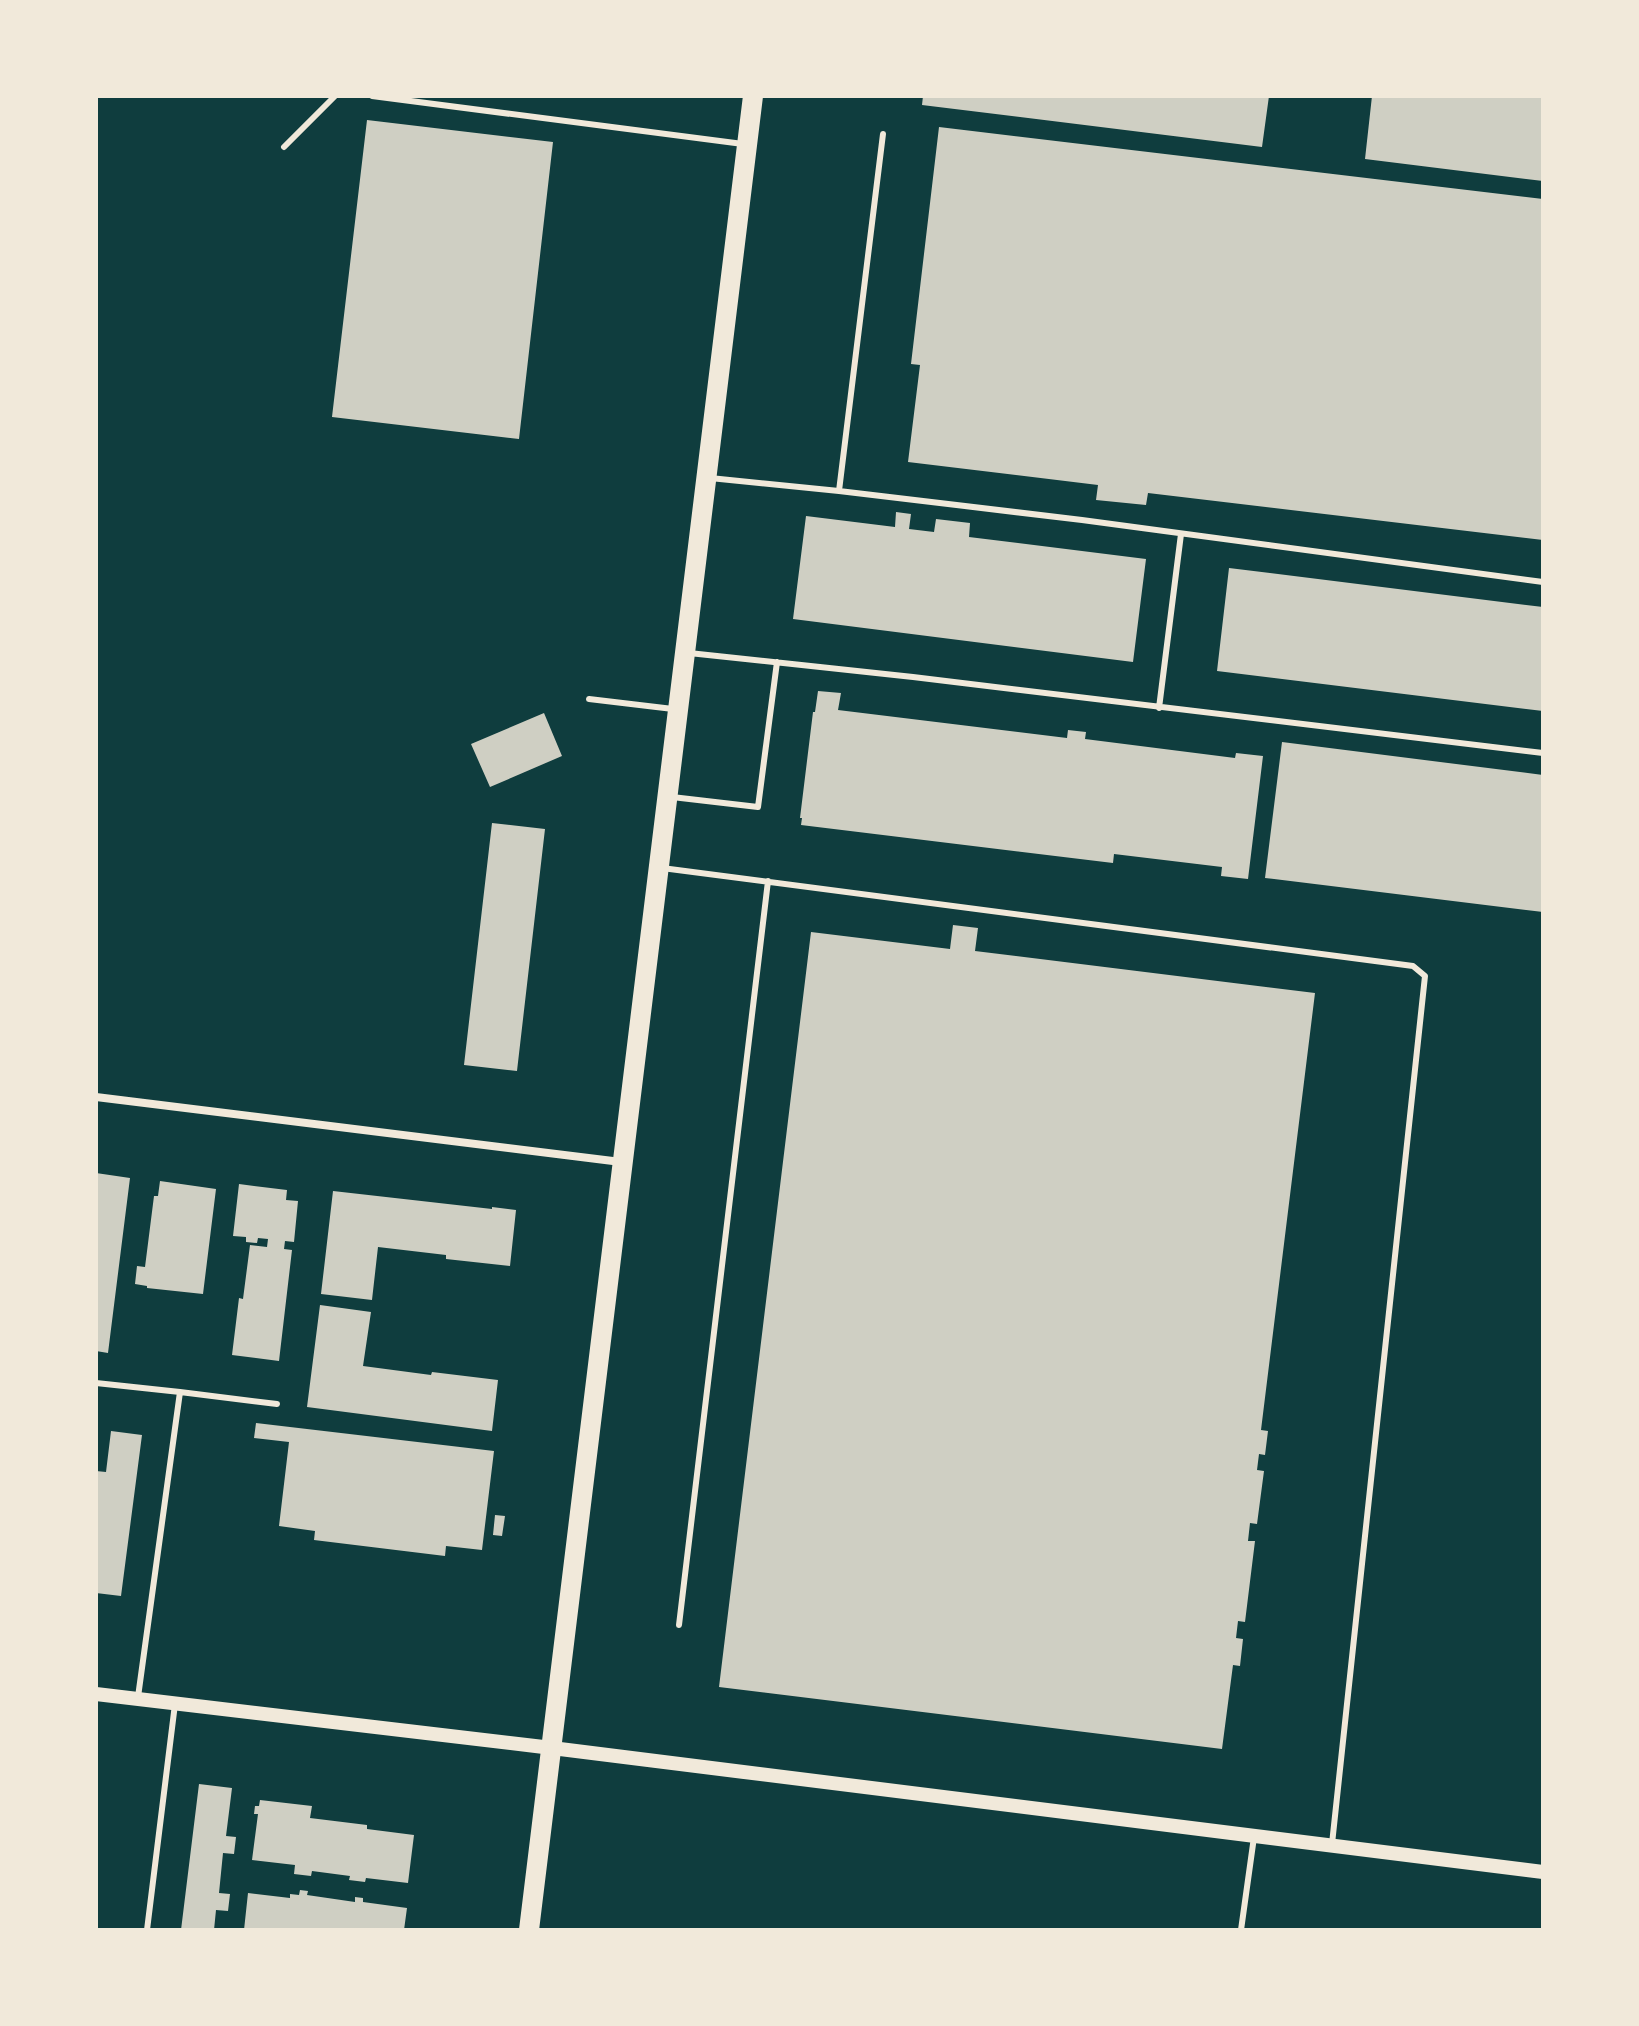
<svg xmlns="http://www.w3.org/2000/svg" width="1639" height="2026" viewBox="0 0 1639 2026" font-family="Montserrat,sans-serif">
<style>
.building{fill:#cfcfc3}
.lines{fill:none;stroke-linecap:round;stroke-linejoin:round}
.service{stroke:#f1e9da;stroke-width:6}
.minor{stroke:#f1e9da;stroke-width:8}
.tertiary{stroke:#f1e9da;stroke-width:14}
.primary{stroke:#f1e9da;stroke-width:20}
</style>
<rect width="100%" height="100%" fill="#0f3d3e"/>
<path class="building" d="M923 96H1269L1262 147 922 105Z
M1372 96H1543V181L1365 159Z
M367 120 553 142 519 439 332 417Z
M939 127 1543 199V540L1148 493 1146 505 1096 500 1098 485 908 462 920 365 911 364Z
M896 512 911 514 909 529 934 532 936 519 970 523 969 537 1146 559 1133 662 793 619 806 516 895 527Z
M1229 568 1543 607V711L1217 671Z
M818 691 841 693 838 710 1067 738 1068 730 1086 732 1085 739 1235 758 1236 753 1263 756 1248 879 1221 876 1222 867 1114 854 1113 863 801 825 802 818H800L813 712H815Z
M544 713 562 756 490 787 471 744Z
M1282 742 1543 775V912L1265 878Z
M492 823 545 829 517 1071 464 1065Z
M953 925 978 928 975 951 1315 993 1261 1430 1268 1431 1265 1455 1259 1454 1257 1470 1264 1471 1257 1524 1250 1523 1248 1541H1255L1245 1622 1238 1621 1236 1638 1243 1639 1240 1666 1233 1665 1222 1749 719 1687 811 932 950 949Z
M96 1173 130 1178 108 1353 96 1351Z
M160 1181 216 1189 203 1294 147 1288V1286L135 1284 137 1266 145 1267 154 1196H158Z
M239 1184 287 1190 286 1200 298 1201 294 1242 285 1241 284 1249 292 1250 279 1361 232 1355 239 1298 243 1299 250 1245 267 1247 268 1239 258 1238 257 1243 246 1242V1237L233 1236Z
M333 1191 492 1209V1207L516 1210 510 1266 446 1259V1255L378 1247 372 1300 321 1294Z
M320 1305 371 1312 363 1366 431 1375 432 1372 498 1380 492 1431 307 1407Z
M256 1423 494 1451 482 1550 446 1546 445 1556 314 1540 315 1531 279 1526 289 1442 254 1438Z
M111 1431 142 1435 121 1596 96 1593V1471L106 1472Z
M495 1515 505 1516 502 1536 493 1535Z
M199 1784 232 1788 226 1836 236 1837 234 1854 223 1853 219 1893 230 1894 228 1911 216 1910 214 1930H181Z
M260 1800 312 1806 310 1818 367 1825V1829L414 1835 408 1883 366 1878 365 1882 349 1880 350 1876 312 1871 311 1876 294 1874 295 1865 252 1860 258 1814H254L255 1806H259Z
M300 1890 308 1891 307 1895 355 1902V1897L363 1898V1902L407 1908 404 1930H244L248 1893 290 1898V1894L299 1895Z"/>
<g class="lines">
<path class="service" d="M372 96 743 144
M284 147 335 96
M710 478 839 491 883 134
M839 491 1082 520 1543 582
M689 653 913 677 1543 753
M589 699 673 709
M1159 708 1181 534
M672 797 758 807 777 662
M662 868 1413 966 1425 976 1332 1844
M96 1383 180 1392 138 1697
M180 1392 277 1404
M679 1625 768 881
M147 1930 175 1704
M1241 1930 1254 1837"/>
<path class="minor" d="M96 1097 621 1162"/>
<path class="tertiary" d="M96 1694 552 1748 1543 1872"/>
<path class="primary" d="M529 1930 753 96"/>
</g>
<rect width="1639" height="2026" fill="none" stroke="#f1e9da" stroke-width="196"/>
</svg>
